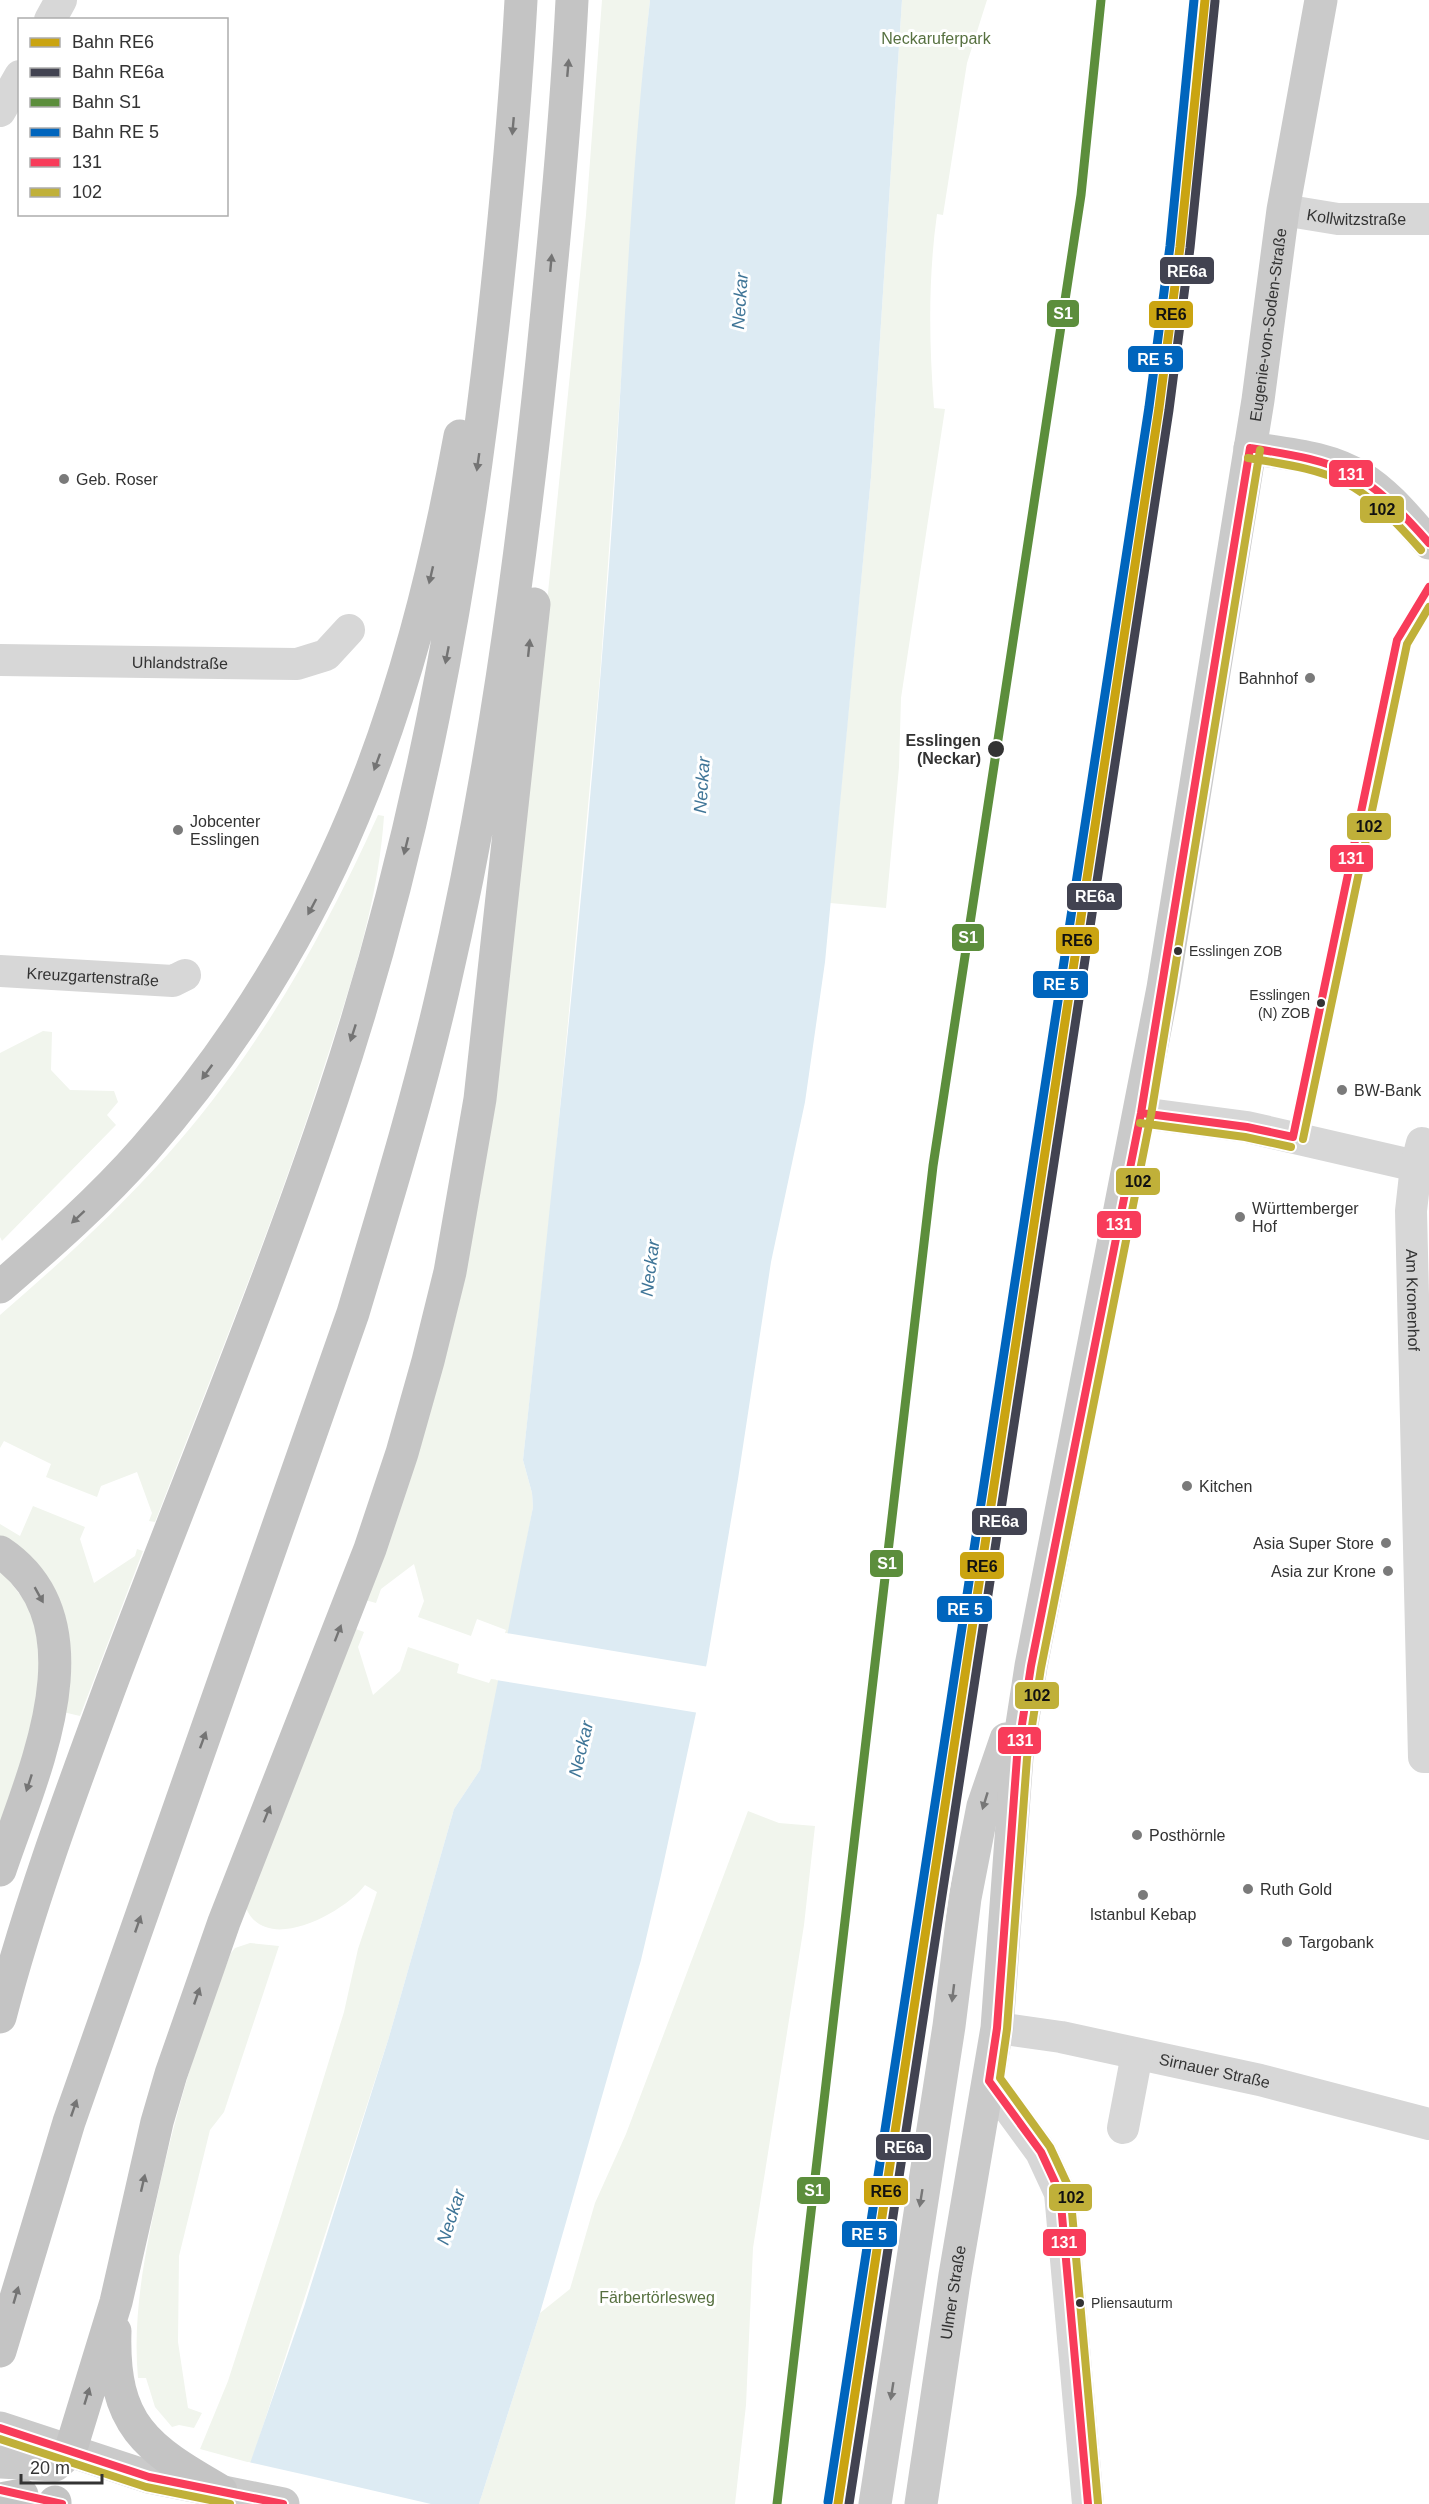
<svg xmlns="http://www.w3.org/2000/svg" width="1429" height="2504" viewBox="0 0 1429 2504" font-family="Helvetica,sans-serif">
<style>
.green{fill:#f1f5ed}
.water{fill:#ddebf3}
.pier{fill:#fff}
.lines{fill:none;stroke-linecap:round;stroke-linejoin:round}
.minor{stroke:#d7d7d7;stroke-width:32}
.major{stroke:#cacaca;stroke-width:33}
.highway{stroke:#c4c4c4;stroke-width:33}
.bus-1-casing{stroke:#fff;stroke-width:12}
.bus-2-casing{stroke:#fff;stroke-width:12}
.bus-1{stroke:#f83c5a;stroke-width:8}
.bus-2{stroke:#c0b039;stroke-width:8}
.rail-1-casing{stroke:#fff;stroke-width:14}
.rail-2-casing{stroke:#fff;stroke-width:14}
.rail-3-casing{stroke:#fff;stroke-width:14}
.rail-4-casing{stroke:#fff;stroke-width:14}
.rail-1{stroke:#caa411;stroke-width:9}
.rail-2{stroke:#424351;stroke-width:9}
.rail-3{stroke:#5c8e3c;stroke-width:9}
.rail-4{stroke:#0065bd;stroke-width:9}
.oneway{fill:#747474}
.oneway2{fill:#777}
.poi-dot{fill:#7a7a7a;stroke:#fff;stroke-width:2}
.stop-dot{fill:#333;stroke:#fff;stroke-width:2}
.labels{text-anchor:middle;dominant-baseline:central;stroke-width:6;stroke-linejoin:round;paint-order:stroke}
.bus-label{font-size:14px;fill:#333;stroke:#fff;text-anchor:start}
.park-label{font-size:16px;fill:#56703f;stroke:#fff}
.street-label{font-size:16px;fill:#333;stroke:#fff}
.poi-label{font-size:16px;fill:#333;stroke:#fff;text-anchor:start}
.stop-label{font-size:16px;font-weight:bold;fill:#333;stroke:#fff;text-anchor:end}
.water-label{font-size:18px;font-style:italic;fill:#3f7597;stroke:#fff}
.line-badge{stroke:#fff;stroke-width:2}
.badge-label{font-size:16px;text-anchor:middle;font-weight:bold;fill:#fff}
.pale-badge-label{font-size:16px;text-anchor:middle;font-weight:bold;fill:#111}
</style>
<rect width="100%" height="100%" fill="#fff"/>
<path class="green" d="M602 0H650L644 58 600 676 553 1184 523 1460 532 1493 533 1507 509 1634 505 1633 506 1630 477 1619 471 1636 418 1617 424 1601 414 1564 381 1589 376 1603 365 1600 391 1528 540 672 586 215Z
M902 0H987L967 63 943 215 937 214C928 279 929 342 934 408L945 409 901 698 899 767 886 908 830 903 871 477Z
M378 815 384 816C378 904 351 984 324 1067 275 1221 213 1371 155 1522L149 1521 152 1513 137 1472 101 1486 97 1497 46 1477 51 1464 4 1441 0 1448V1315C59 1264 116 1212 168 1154 257 1054 323 937 378 815Z
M43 1031 52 1032 51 1070 70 1090 114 1091 118 1102 107 1115 116 1125 2 1241 0 1237V1053Z
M33 1506 85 1527 80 1539 94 1583 135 1556 137 1549 143 1551 80 1716 63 1712 66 1690 0 1537V1524L20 1536Z
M0 1568 35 1615 42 1691 0 1831Z
M353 1628 364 1632 358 1647 373 1695 400 1671 408 1647 459 1664 457 1673 489 1683 491 1679 499 1680 480 1770 454 1809 389 2037 251 2463 200 2449 228 2381 283 2210 344 2012 358 1949 377 1892 365 1885C345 1912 266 1956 246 1908Z
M748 1811 779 1823 815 1826 804 1925 753 2248 746 2405 735 2504H479L540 2313 570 2289 595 2203 626 2134Z
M250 1943 279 1946 224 2112 210 2130 179 2256 178 2342 188 2408 202 2413 194 2428 179 2425 172 2427 155 2407 146 2378H138C132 2313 146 2248 160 2184 178 2106 200 2027 231 1953L235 1948Z"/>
<path class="water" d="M650 0H902L871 477 825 962 805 1102 771 1262 738 1479 707 1662 661 1875 641 1960 540 2313 479 2504H236L304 2307 389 2037 454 1809 480 1770 533 1507 532 1493 523 1460C555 1162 587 864 609 566 623 377 629 188 650 0Z"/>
<path class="pier" d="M506 1633 709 1667 699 1713 496 1680Z
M248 2462 306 2475 431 2504H233Z"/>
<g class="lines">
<g class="minor">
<path d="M50 20 61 0"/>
<path d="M0 111 20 76"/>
<path id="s1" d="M1283 210 1338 219H1429"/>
<path id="s2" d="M0 660 297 664 326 655 349 630"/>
<path id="s3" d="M0 971 173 981 185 975"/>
<path d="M1141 1113 1247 1127 1416 1166"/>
<path id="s4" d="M1422 1143 1416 1166 1411 1211 1424 1757H1429"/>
<path id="s5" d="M997 2028 1061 2037 1260 2080 1429 2124"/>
<path d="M989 2081 1041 2152 1060 2193 1088 2504"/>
<path d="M1123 2128 1137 2054"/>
</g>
<g class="major">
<path d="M1250 448C1287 454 1330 457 1362 478 1388 494 1409 521 1429 543"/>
<path d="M0 2428 149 2477 283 2504"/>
<path d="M0 2462 55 2465 70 2452"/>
<path d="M875 2504 949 2026 965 1898 983 1806 1006 1739"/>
<path id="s6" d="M921 2504 955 2275 997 2028 1017 1757 1031 1666 1163 988 1258 400 1283 210 1321 0"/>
</g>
<path class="highway" d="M0 1287C50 1244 100 1200 144 1150 331 937 410 710 460 436
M0 1552C106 1623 31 1777 0 1870
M0 2017C29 1905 70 1795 110 1687 184 1490 266 1296 333 1096 417 845 464 588 493 325 505 217 515 109 521 0
M115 2331C112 2425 146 2448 221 2491
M0 2351 69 2122 353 1313C385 1206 418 1099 443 990 491 783 520 572 542 361 554 241 566 120 572 0
M70 2452 116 2302 157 2122 171 2074 224 1922 370 1549 402 1453 428 1361 450 1272 480 1099 534 604
M0 2499 22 2495
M55 2504V2502"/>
<defs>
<path id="bus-1" d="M1250 448C1346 463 1364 470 1429 543
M1141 1113 1247 1127 1293 1137
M1293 1137 1397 640 1429 587
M0 2428 149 2477 283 2504
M0 2490 62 2504
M1088 2504 1060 2193 1041 2152 989 2081 997 2028 1017 1757 1031 1666 1141 1113 1250 448"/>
<path id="bus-2" d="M1248 458C1341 473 1358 479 1421 550
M1140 1123 1245 1137 1291 1147
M1303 1139 1407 644 1429 607
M0 2439 146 2487 230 2504
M1098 2503 1070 2190 1050 2147 1000 2078 1007 2029 1027 1758 1041 1668 1151 1115 1260 450"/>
</defs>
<use href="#bus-1" class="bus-1-casing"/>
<use href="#bus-2" class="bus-2-casing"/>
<use href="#bus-1" class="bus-1"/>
<use href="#bus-2" class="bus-2"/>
<defs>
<path id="rail-1" d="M838 2504 1159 408 1180 247 1205 0"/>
<path id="rail-2" d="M849 2504 1169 410 1190 248 1215 1"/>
<path id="rail-3" d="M777 2504 933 1166 1081 195 1101 0"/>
<path id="rail-4" d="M828 2502 1149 407 1170 246 1194 0"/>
</defs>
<use href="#rail-1" class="rail-1-casing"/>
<use href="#rail-2" class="rail-2-casing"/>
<use href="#rail-3" class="rail-3-casing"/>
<use href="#rail-4" class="rail-4-casing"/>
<use href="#rail-1" class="rail-1"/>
<use href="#rail-2" class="rail-2"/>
<use href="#rail-3" class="rail-3"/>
<use href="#rail-4" class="rail-4"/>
</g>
<defs><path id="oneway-solid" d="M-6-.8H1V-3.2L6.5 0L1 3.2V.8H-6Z" transform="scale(1.5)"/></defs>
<g class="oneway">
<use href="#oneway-solid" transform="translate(568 68) rotate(-85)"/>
<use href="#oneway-solid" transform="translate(513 126) rotate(95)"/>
<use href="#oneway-solid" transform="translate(551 263) rotate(-85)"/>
<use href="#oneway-solid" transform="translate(478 462) rotate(98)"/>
<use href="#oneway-solid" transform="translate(431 575) rotate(103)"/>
<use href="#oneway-solid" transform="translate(529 648) rotate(-84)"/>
<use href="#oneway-solid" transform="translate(447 655) rotate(101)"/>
<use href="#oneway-solid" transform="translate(377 762) rotate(110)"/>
<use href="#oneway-solid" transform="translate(406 846) rotate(104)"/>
<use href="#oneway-solid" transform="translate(312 907) rotate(118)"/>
<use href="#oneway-solid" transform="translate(353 1033) rotate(108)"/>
<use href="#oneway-solid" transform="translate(207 1072) rotate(126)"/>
<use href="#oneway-solid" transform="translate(78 1217) rotate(137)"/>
<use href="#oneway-solid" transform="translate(39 1595) rotate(61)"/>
<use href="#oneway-solid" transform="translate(338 1633) rotate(-69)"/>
<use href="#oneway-solid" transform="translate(203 1740) rotate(-70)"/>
<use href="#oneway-solid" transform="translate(29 1783) rotate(108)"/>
<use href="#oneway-solid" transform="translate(267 1814) rotate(-68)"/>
<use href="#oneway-solid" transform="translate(138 1924) rotate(-71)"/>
<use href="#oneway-solid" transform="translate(197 1996) rotate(-71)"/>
<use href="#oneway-solid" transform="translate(74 2108) rotate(-71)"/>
<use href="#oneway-solid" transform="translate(143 2183) rotate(-77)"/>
<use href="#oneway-solid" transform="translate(16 2295) rotate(-74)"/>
<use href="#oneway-solid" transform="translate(87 2396) rotate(-73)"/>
</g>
<g class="oneway2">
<use href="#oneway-solid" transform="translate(985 1801) rotate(107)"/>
<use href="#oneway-solid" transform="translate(953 1993) rotate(97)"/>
<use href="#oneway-solid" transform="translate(921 2198) rotate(99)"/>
<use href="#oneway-solid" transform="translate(892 2391) rotate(99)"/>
</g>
<g class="poi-dot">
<circle cx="64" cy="479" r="6"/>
<circle cx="1310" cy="678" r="6"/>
<circle cx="178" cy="830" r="6"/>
<circle cx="1342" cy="1090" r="6"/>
<circle cx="1240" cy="1217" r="6"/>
<circle cx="1187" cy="1486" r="6"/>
<circle cx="1386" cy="1543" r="6"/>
<circle cx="1388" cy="1571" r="6"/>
<circle cx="1137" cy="1835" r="6"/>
<circle cx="1248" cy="1889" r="6"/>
<circle cx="1143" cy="1895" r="6"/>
<circle cx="1287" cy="1942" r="6"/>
</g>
<g class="stop-dot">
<circle cx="996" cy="749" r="9"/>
<circle cx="1178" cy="951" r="5"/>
<circle cx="1321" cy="1003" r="5"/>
<circle cx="1080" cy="2303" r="5"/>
</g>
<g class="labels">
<g class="bus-label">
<text x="1189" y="951">Esslingen ZOB</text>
<text x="1310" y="995" text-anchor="end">Esslingen<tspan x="1310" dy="18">(N) ZOB</tspan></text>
<text x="1091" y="2303">Pliensauturm</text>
</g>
<g class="park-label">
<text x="936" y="38">Neckaruferpark</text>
<text x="657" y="2297">Färbertörlesweg</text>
</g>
<g class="street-label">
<text stroke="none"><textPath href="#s1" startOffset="74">Kollwitzstraße</textPath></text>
<text stroke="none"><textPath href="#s6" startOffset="2208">Eugenie-von-Soden-Straße</textPath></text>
<text stroke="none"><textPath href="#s2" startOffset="180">Uhlandstraße</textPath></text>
<text stroke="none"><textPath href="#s3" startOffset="93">Kreuzgartenstraße</textPath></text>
<text stroke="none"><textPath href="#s4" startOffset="158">Am Kronenhof</textPath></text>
<text stroke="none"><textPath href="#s5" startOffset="222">Sirnauer Straße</textPath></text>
<text stroke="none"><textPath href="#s6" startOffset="214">Ulmer Straße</textPath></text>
</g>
<g class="poi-label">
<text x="76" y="479">Geb. Roser</text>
<text x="1298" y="678" text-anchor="end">Bahnhof</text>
<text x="190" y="821">Jobcenter<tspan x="190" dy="18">Esslingen</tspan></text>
<text x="1354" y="1090">BW-Bank</text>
<text x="1252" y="1208">Württemberger<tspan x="1252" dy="18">Hof</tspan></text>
<text x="1199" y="1486">Kitchen</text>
<text x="1374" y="1543" text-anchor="end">Asia Super Store</text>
<text x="1376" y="1571" text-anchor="end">Asia zur Krone</text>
<text x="1149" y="1835">Posthörnle</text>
<text x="1260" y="1889">Ruth Gold</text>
<text x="1143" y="1914" text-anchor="middle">Istanbul Kebap</text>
<text x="1299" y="1942">Targobank</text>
</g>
<g class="stop-label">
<text x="981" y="740">Esslingen<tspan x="981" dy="18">(Neckar)</tspan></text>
</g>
<g class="water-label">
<text transform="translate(740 301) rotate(-86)">Neckar</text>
<text transform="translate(702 785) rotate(-86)">Neckar</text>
<text transform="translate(650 1268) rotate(-83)">Neckar</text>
<text transform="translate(581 1749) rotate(-77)">Neckar</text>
<text transform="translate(451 2217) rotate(-72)">Neckar</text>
</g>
</g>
<g class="line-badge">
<rect x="1159" y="256" width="56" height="29" rx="6" fill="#424351"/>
<rect x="1046" y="299" width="34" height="29" rx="6" fill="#5c8e3c"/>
<rect x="1148" y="300" width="46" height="29" rx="6" fill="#caa411"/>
<rect x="1127" y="345" width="57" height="28" rx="6" fill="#0065bd"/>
<rect x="1328" y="459" width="46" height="29" rx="6" fill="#f83c5a"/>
<rect x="1359" y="495" width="46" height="29" rx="6" fill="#c0b039"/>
<rect x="1346" y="812" width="46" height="29" rx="6" fill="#c0b039"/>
<rect x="1329" y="844" width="45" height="29" rx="6" fill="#f83c5a"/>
<rect x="1066" y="882" width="57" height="29" rx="6" fill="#424351"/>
<rect x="951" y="923" width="34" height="29" rx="6" fill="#5c8e3c"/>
<rect x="1055" y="926" width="45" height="29" rx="6" fill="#caa411"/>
<rect x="1032" y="970" width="57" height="29" rx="6" fill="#0065bd"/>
<rect x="1115" y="1167" width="46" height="29" rx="6" fill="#c0b039"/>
<rect x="1096" y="1210" width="46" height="29" rx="6" fill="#f83c5a"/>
<rect x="971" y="1507" width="57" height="29" rx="6" fill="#424351"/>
<rect x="869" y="1549" width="35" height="29" rx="6" fill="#5c8e3c"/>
<rect x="959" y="1551" width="46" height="29" rx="6" fill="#caa411"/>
<rect x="936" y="1595" width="57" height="28" rx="6" fill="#0065bd"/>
<rect x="1014" y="1681" width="46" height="29" rx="6" fill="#c0b039"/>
<rect x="997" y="1726" width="45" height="29" rx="6" fill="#f83c5a"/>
<rect x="875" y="2133" width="57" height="28" rx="6" fill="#424351"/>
<rect x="796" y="2176" width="35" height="29" rx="6" fill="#5c8e3c"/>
<rect x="863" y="2177" width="46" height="29" rx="6" fill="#caa411"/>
<rect x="1048" y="2183" width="45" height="29" rx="6" fill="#c0b039"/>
<rect x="841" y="2220" width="57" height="28" rx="6" fill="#0065bd"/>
<rect x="1042" y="2228" width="45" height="29" rx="6" fill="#f83c5a"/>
</g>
<g class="badge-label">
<text x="1187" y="277">RE6a</text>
<text x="1063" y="319">S1</text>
<text x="1155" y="365">RE 5</text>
<text x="1351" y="480">131</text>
<text x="1351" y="864">131</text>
<text x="1095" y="902">RE6a</text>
<text x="968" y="943">S1</text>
<text x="1061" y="990">RE 5</text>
<text x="1119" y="1230">131</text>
<text x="999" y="1527">RE6a</text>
<text x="887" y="1569">S1</text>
<text x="965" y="1615">RE 5</text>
<text x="1020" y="1746">131</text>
<text x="904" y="2153">RE6a</text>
<text x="814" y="2196">S1</text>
<text x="869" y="2240">RE 5</text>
<text x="1064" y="2248">131</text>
</g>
<g class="pale-badge-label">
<text x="1171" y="320">RE6</text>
<text x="1382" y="515">102</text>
<text x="1369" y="832">102</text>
<text x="1077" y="946">RE6</text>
<text x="1138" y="1187">102</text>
<text x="982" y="1572">RE6</text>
<text x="1037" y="1701">102</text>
<text x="886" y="2197">RE6</text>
<text x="1071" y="2203">102</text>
</g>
<rect x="18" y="18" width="210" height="198" fill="#ffffff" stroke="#adadad" stroke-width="1.5"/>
<rect x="30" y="38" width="30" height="9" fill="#caa411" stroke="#adadad" stroke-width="1.5"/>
<text x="72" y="48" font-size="18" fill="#333333">Bahn RE6</text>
<rect x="30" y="68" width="30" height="9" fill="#424351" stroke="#adadad" stroke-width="1.5"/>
<text x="72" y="78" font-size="18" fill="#333333">Bahn RE6a</text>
<rect x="30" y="98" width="30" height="9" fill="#5c8e3c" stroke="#adadad" stroke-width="1.5"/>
<text x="72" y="108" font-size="18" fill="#333333">Bahn S1</text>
<rect x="30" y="128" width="30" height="9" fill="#0065bd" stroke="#adadad" stroke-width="1.5"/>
<text x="72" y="138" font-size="18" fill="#333333">Bahn RE 5</text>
<rect x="30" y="158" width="30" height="9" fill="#f83c5a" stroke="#adadad" stroke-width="1.5"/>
<text x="72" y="168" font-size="18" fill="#333333">131</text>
<rect x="30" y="188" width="30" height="9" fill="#c0b039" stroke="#adadad" stroke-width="1.5"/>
<text x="72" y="198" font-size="18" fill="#333333">102</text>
<path d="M21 2474v9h81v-9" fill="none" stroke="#333333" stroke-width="3"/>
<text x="30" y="2474" font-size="18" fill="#333333" stroke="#ffffff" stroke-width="4.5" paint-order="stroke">20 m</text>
</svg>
